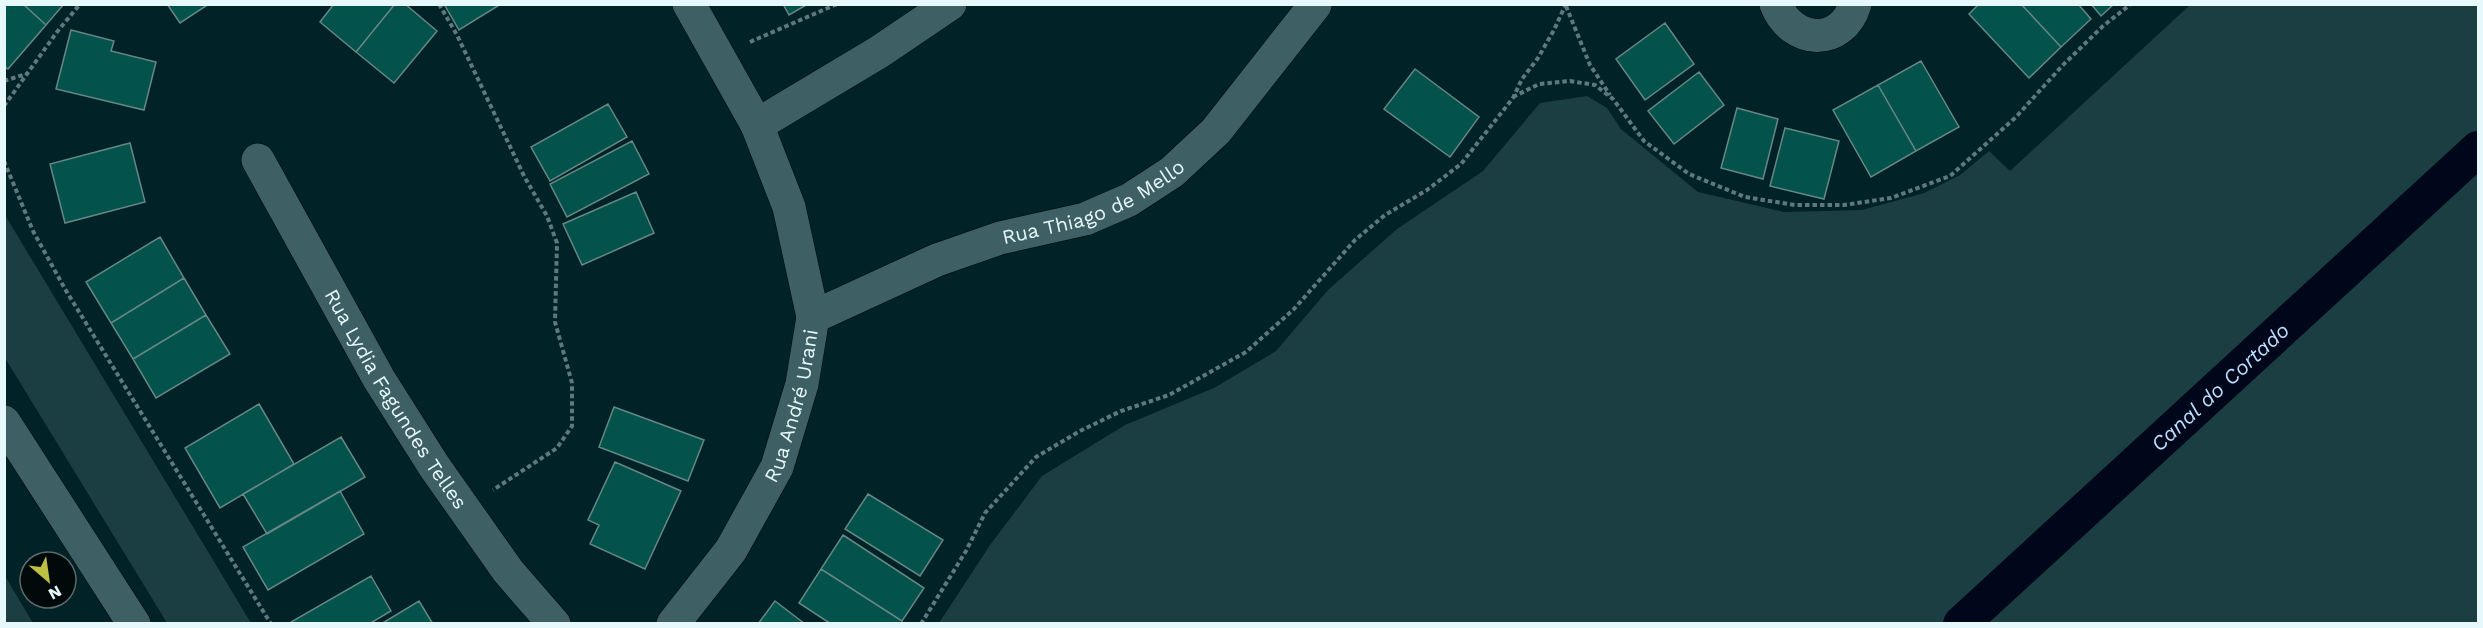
<svg xmlns="http://www.w3.org/2000/svg" width="2483" height="628" viewBox="0 0 2483 628" font-family="'Work Sans',sans-serif">
<style>
.green{fill:#1a3e42}
.lines{fill:none;stroke-linecap:round;stroke-linejoin:round}
.canal{stroke:#00071a;stroke-width:36}
.building{fill:#04524c;stroke:#668783;stroke-width:1.5}
.minor-casing{stroke:#000a0d;stroke-width:34}
.path{stroke:#5e797d;stroke-width:4;stroke-dasharray:4.5 3;stroke-linecap:butt}
.minor{stroke:#3e5f63;stroke-width:33}
.labels{text-anchor:middle;dominant-baseline:central;stroke-width:6;stroke-linejoin:round;paint-order:stroke}
.street-label{font-size:20px;fill:#e6f8fa;stroke:#01090b}
.water-label{font-size:21px;font-style:italic;fill:#badefe;stroke:#01090b}
</style>
<rect width="100%" height="100%" fill="#012226"/>
<path class="green" d="M2190 5H2478V623H939L990 545 1042 476 1125 425 1214 388 1276 351 1328 290 1397 229 1483 171 1540 103 1587 96 1607 108 1621 129 1698 192 1784 212 1862 210 1924 193 1960 175 1989 151 2010 171Z
M5 215 251 623H167L5 358Z
M5 576 33 623H5Z"/>
<g class="lines">
<path class="canal" id="s1" d="M1961 624 2478 149"/>
</g>
<path class="building" d="M4 4H23L46 25 8 69 4 66Z
M23 4H64L46 25Z
M167 4H209L180 23Z
M334 4H395L356 52 320 22Z
M395 4H405L437 31 394 83 356 52Z
M444 4H501L459 30Z
M783 4H808L789 15Z
M1979 4H2021L2061 47 2029 78 1969 14Z
M2021 4H2078L2091 19 2061 47Z
M2091 4H2114L2101 16Z
M1665 23 1694 64 1645 100 1616 59Z
M71 30 114 41 111 51 156 62 144 110 56 89Z
M1921 61 1959 127 1916 151 1878 85Z
M1415 69 1479 117 1450 157 1384 109Z
M1699 72 1724 105 1674 144 1648 111Z
M1878 85 1916 151 1871 177 1833 110Z
M608 104 627 137 550 181 531 147Z
M1737 108 1778 119 1763 179 1721 168Z
M1785 128 1839 141 1824 199 1770 186Z
M632 141 649 174 567 217 550 184Z
M130 143 145 202 65 223 50 164Z
M636 192 654 233 582 265 563 224Z
M160 237 184 278 111 323 86 282Z
M184 278 206 315 133 359 111 323Z
M206 315 230 354 156 398 133 359Z
M259 404 294 464 220 508 185 448Z
M614 407 704 440 688 481 599 447Z
M341 437 365 477 267 534 243 494Z
M615 462 681 491 645 569 590 544 599 525 588 520Z
M340 491 364 534 268 590 243 547Z
M868 494 943 540 920 576 845 529Z
M843 535 924 588 902 621 821 569Z
M821 569 902 621 901 624H831L799 603Z
M371 576 391 611 369 624H292L291 622Z
M419 601 433 624H381Z
M775 601 805 624H758Z"/>
<g class="lines">
<defs>
<g id="minor">
<path d="M1776 4C1791 44 1842 48 1855 4"/>
<path d="M757 125 879 52 950 4"/>
<path id="s2" d="M258 160 379 379 434 466 508 571 554 624"/>
<path id="s3" d="M813 317 937 260 1000 238 1085 219 1129 200 1172 172 1216 131 1315 5"/>
<path d="M4 422 134 624"/>
<path id="s4" d="M673 624 731 550 777 467 802 384 813 317 789 207 757 125 689 4"/>
</g>
</defs>
<use href="#minor" class="minor-casing"/>
<path class="path" d="M439 4 457 35 524 176 547 216 557 243 555 322 572 383V426L557 448 493 490
M1566 6 1590 65 1610 95
M750 42 837 4
M4 81 26 74
M1513 97 1539 84 1570 81 1595 85 1613 99 1644 141 1689 174 1745 197 1795 205H1844L1891 198 1950 176 2016 117 2063 65 2103 26 2131 4
M4 106 57 32 80 4
M4 161 33 231 65 289 271 624
M921 624 966 551 985 513 1036 457 1080 431 1121 411 1169 395 1246 352 1294 309 1355 240 1385 215 1427 190 1461 164 1513 98 1522 79 1538 58 1554 30 1566 4"/>
<use href="#minor" class="minor"/>
</g>
<g class="labels">
<g class="street-label">
<text stroke="none"><textPath href="#s3" startOffset="304">Rua Thiago de Mello</textPath></text>
<text stroke="none"><textPath href="#s2" startOffset="276">Rua Lydia Fagundes Telles</textPath></text>
<text stroke="none"><textPath href="#s4" startOffset="252">Rua André Urani</textPath></text>
</g>
<g class="water-label">
<text stroke="none"><textPath href="#s1" startOffset="351">Canal do Cortado</textPath></text>
</g>
</g>
<rect width="2483" height="628" fill="none" stroke="#e6f8fa" stroke-width="12"/>
<g transform="translate(48 580) rotate(151)"><circle r="28" fill="#01090b" stroke="#5d696b" stroke-width="1.5"/>
<path d="M0-4.5L10 22L0 15L-10 22Z" fill="#bdbf43"/>
<text y="-9" font-size="16" font-weight="bold" text-anchor="middle" fill="#e6f8fa">N</text>
</g>
</svg>
